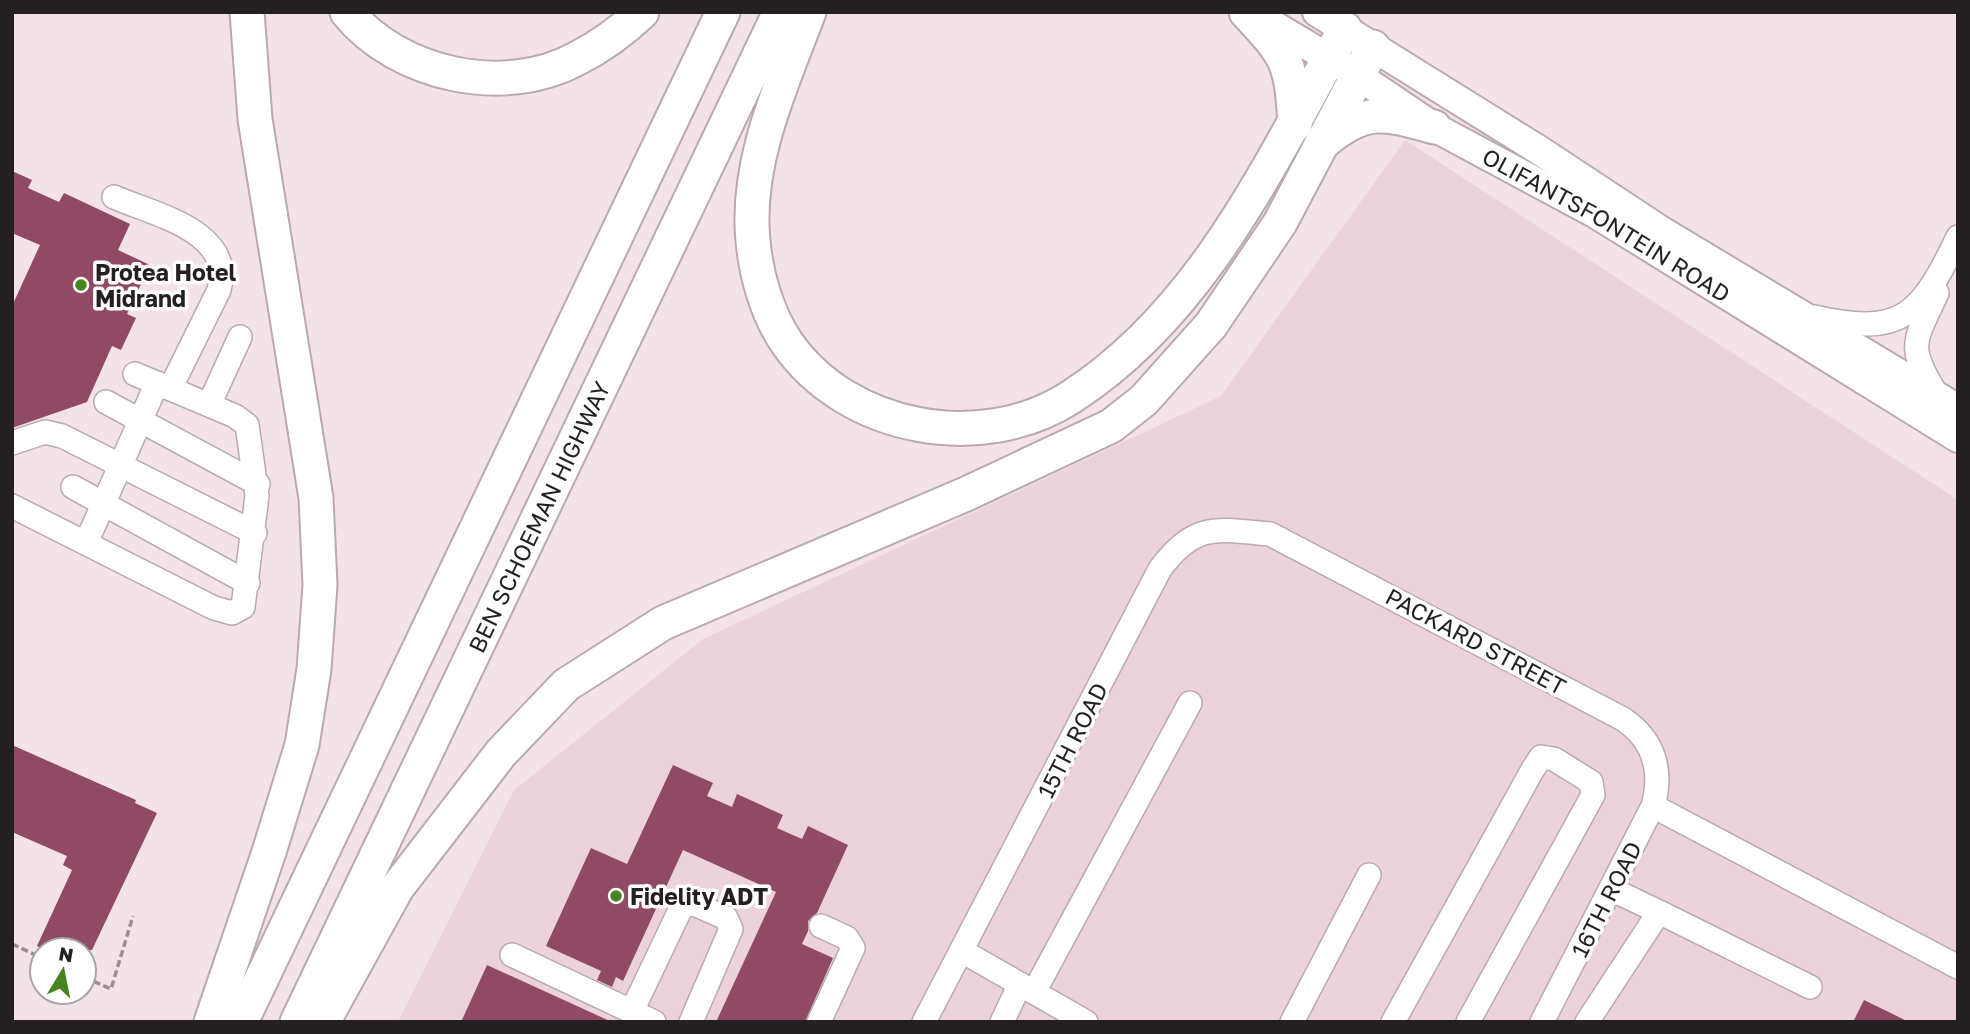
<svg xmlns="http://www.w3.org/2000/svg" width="1970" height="1034" viewBox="0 0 1970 1034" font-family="'Golos Text',sans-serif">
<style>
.built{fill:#ecd3db}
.building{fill:#904a65}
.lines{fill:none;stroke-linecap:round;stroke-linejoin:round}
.minor-casing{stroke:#baaaaf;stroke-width:26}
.major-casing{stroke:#baaaaf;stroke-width:32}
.highway-casing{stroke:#baaaaf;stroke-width:37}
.path{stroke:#9a8e92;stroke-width:3.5;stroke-dasharray:7 3.5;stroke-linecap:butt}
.minor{stroke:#fff;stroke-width:23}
.major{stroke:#fff;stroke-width:28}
.highway{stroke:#fff;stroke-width:33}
.poi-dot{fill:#478421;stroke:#fff;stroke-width:2.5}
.labels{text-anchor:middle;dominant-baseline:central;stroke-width:7;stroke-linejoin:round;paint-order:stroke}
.street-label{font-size:23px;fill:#241f20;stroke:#fff}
.poi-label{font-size:23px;font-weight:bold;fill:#241f20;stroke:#fff;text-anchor:start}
</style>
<rect width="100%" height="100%" fill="#f3e2e7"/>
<path class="built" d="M1405 140 1958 500V1022H398L514 790 703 639 1221 396Z"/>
<path class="building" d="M12 171 32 180 28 188 59 202 64 193 130 224 118 250 150 265 127 314 136 318 121 350 112 346 87 402 12 428V306L40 245 12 233Z
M12 745 136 800 135 803 157 813 92 950H45L37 946 72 870 63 865 67 856 12 832Z
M673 765 713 783 707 796 732 807 737 794 783 815 777 828 802 839 808 826 848 845 817 913 808 921V931L802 944 833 958 805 1022H716L776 892 683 850 623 981 616 977 612 987 597 980 601 971 546 946 591 848 627 864Z
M487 965 612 1022H461Z
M1864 1000 1909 1022H1853Z"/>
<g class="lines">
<defs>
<path id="minor" d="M114 197C155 215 235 231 219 290L171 387
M1937 293C1914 343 1906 345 1937 395
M1814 317C1902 337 1920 316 1958 237
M106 402 258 484
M209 405 240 337
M12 443 45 432 62 436 255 533
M73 487 248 583
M12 506 214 608 232 613 243 607 257 496 247 425 235 416 135 374
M86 543 157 383
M1653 806 1958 967
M1611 889 1659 912
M962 951 1086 1022
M512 955 654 1022
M1034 992 1190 703
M632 1011 681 908 692 903 726 918 731 929 691 1022
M819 1022 853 948 847 938 821 926
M924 1022 1160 569C1195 522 1217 529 1270 534L1623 719C1654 740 1663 770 1653 806L1542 1022
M1002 1022 1020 984
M1292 1022 1369 875
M1393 1022 1533 769 1541 757 1554 759 1591 782 1593 795 1468 1022
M1587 1022 1659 912 1810 987"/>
<g id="major">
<path d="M1317 12 1542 152 1660 230 1958 409"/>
<path id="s1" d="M1255 14 1357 75 1434 127 1596 214 1958 438"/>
</g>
<g id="highway">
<path d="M347 12C398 75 504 98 576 59 600 47 622 31 642 12"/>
<path d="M809 12C782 84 745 162 753 241 756 275 767 314 787 343 847 430 982 455 1071 397 1203 312 1271 162 1345 29"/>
<path d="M1246 12C1289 58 1291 62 1295 125"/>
<path d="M1324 142C1365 107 1385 113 1434 127"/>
<path d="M211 1022 269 852 302 745 314 669 320 585 316 498 255 119 247 12"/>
<path d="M241 1022 723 12"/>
<path id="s2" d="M297 1022 780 12"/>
<path d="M323 1022 397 888 501 753 566 685 663 623 966 494 1111 426 1144 400 1211 325 1280 223 1373 47"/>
</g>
</defs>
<use href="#minor" class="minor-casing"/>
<use href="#major" class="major-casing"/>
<use href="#highway" class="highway-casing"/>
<path class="path" d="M12 944 42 958
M84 977 111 989 133 916"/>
<use href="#minor" class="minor"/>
<use href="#major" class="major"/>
<use href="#highway" class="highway"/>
</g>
<g class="poi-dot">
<circle cx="81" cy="285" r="7"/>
<circle cx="616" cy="896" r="7"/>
</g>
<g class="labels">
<g class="street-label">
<text stroke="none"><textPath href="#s1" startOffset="410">OLIFANTSFONTEIN ROAD</textPath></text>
<text stroke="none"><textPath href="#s2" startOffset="560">BEN SCHOEMAN HIGHWAY</textPath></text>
<text transform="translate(1476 641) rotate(28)">PACKARD STREET</text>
<text transform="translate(1072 740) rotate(-63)">15TH ROAD</text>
<text transform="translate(1606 899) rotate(-63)">16TH ROAD</text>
</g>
<g class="poi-label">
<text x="95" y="272">Protea Hotel<tspan x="95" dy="26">Midrand</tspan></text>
<text x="630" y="896">Fidelity ADT</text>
</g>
</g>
<rect width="1970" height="1034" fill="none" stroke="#241f20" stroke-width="28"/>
<g transform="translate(63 971) rotate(10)"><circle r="33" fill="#ffffff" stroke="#a7a5a6" stroke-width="2"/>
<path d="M0-5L12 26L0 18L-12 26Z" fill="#478421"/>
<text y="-10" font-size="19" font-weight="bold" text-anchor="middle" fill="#241f20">N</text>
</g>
</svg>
